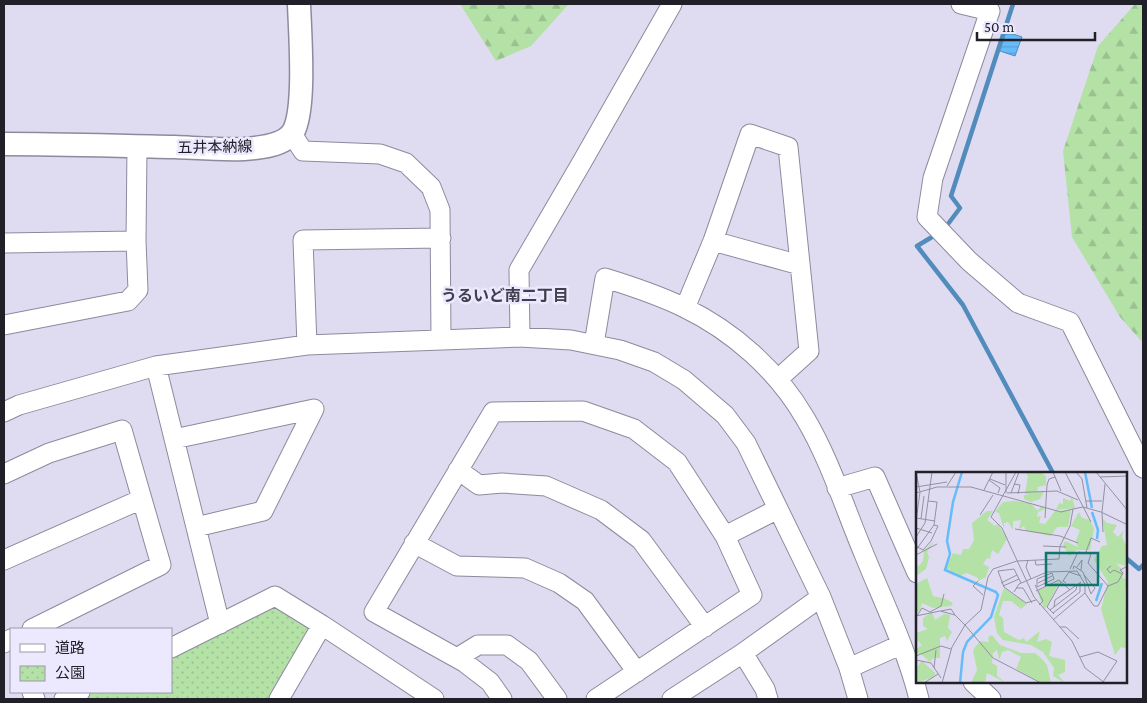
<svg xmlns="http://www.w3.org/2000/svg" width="1147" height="703" viewBox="0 0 1147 703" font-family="'Crimson Pro','Noto Sans JP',serif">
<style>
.forest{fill:url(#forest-firs)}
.park{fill:url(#park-dots)}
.water{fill:url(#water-rules);stroke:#518cbc}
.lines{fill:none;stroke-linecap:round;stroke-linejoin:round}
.stream{stroke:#518cbc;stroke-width:4.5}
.minor-casing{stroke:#8d8a9d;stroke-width:21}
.major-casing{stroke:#8d8a9d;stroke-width:25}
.minor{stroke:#fff;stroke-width:19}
.major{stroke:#fff;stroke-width:22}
.labels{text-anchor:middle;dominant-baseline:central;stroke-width:5;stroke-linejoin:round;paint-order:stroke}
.street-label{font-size:15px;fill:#212028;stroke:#ece9fe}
.neighbourhood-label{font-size:16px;font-weight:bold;fill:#413e4e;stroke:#ece9fe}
.inset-river{fill:none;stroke:#66bbfb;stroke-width:2.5}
.inset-road{fill:none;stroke:#9391a1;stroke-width:1}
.view{fill:#0f766e;fill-opacity:0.15;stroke:#0f766e;stroke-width:2.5}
.inset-edge{fill:none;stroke:#212028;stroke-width:2.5}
</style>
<defs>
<pattern id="forest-firs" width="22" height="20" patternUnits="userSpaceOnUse" patternTransform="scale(1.25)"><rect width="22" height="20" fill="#b3e1a6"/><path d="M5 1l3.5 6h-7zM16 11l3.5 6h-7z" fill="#9ac18f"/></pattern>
<pattern id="park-dots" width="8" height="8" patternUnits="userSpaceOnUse" patternTransform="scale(1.25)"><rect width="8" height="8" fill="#b3e1a6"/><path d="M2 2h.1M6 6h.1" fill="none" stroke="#9ac18f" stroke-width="1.8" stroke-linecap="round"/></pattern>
<pattern id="water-rules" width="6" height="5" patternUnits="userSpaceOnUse" patternTransform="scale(1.25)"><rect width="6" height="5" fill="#66bbfb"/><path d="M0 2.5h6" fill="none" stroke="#58a0d7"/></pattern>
</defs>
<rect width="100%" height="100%" fill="#dfdcf1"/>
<path class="forest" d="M460 4H569L531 46 496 61Z
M1135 4H1143V343L1120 317 1072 237 1063 151 1098 46Z"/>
<path class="park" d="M274 593 314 621 269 699H71L85 692H171V647Z"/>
<path class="water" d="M1004 31 1022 37 1015 56 997 50Z"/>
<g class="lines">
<path class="stream" d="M945 228 960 208 951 196 1013 4
M937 234 917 246 963 305 1053 473
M1126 558 1139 569 1143 565"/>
<defs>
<path id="minor" d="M961 4 990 11 933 178 927 217 969 261 1018 303 1070 322 1143 468
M292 134 303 151 380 154 406 163 431 187 440 210 441 340
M713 241 800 265
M4 243 136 241
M685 308 713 241 750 134 788 147 809 351 778 379
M4 325 128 301 138 290 136 241 137 147
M520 337 519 270 582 162 672 4
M594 344 605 278C631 286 658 295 683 307 733 331 777 370 805 418 830 460 845 509 864 554 883 601 907 650 919 699
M307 345 303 240 441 238
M156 366 220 624
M4 412 19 405 156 366 307 345 520 337 571 340 620 350 654 362 684 380 725 415 746 443 821 597 849 668 858 699
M174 439 314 409 263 511 196 527
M458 470 479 485 502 483 546 486 601 510 641 540 705 627
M4 474 49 453 122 430 161 565 32 629
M837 488 875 477 917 573
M414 543 457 566 525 568 559 583 585 601 637 672
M4 560 142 499
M4 643 11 639
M171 648 275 596 322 625 434 699
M743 653 765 689 768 699
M457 658 478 645H507L529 661 557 699
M849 668 900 645
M973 682 991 699
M32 692 35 699
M64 699 80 692
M279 699 322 625
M502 699 490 682 464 662 374 612 493 412 583 411 634 429 677 462 725 536 778 509
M596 699 752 595 725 536
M672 699 743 653 821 597"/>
<path id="major" d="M4 144C61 144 118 146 175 147 198 148 221 150 244 149 258 148 284 146 293 132 306 110 300 33 299 4"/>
</defs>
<use href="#minor" class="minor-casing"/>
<use href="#major" class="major-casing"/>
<use href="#minor" class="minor"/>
<use href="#major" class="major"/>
</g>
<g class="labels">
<g class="street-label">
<text transform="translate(215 147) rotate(-1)">五井本納線</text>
</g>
<g class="neighbourhood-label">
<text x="505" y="295">うるいど南二丁目</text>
</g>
</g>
<g transform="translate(916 472)">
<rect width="211" height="211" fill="#dfdcf1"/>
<path d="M109 0H124L130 4V13L122 15 121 20H128L124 27 115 30 108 27V23H114L109 22 112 4ZM156 25 159 36 140 38 143 31 147 32V26L154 29ZM98 29 114 31 122 39 125 34 131 36 122 40 121 45 125 44 123 51 129 52 139 39 155 38 152 55H141L135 64 110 59 108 54 103 57 105 48 97 49V58L92 50 88 51V57L83 41 79 40 87 30ZM71 39H77L71 48 79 54 82 52 91 67 82 82 76 78 74 87 71 86 67 92 73 95 70 105 62 109V106L51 101 43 104 40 100 39 103 34 101V95L32 100 30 96 37 81 45 83 47 77H53L58 68 56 51ZM163 40 166 46 174 48 178 57 174 78H161L153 84 147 73 149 69 162 75 160 69 164 58 155 54ZM186 46 191 51 201 53 197 60 202 65 208 58 206 65 211 75 210 94 200 91 208 100 206 105 211 108 209 122 211 177 205 175 199 183 185 137 192 110 178 88 186 74 191 73ZM19 68 11 80 13 85 10 97 0 104V93L3 94 7 89 8 79ZM11 106 17 124 30 127 37 131 35 134 17 136 6 131 4 139 0 140V112ZM88 116 111 132 105 137 95 129H87L83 143 87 146 88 160 103 168 108 166 110 170 124 159 121 170 130 167 136 170 133 184 149 188V200L142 203 149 211 137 204 138 196 127 180 115 173 87 168 81 161 78 145ZM16 140 19 148 28 142 34 143 32 156 36 160 31 169 29 164 24 166V186H17L14 190 5 182 0 183V177L6 173 0 167V161L12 157 7 154V146ZM76 163 84 173 105 181H119L125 186 131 193 135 211H126L100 197 105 185 92 178 86 180 83 188 81 178 77 181 76 191 81 194V204L90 211 71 201 69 211H55L61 198 57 178 64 169 73 170 72 165ZM6 189 19 201 18 205 0 211V196Z" fill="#b3e1a6"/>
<path d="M144 109 131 134 128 137 121 119Z" fill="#b3e1a6"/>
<path class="inset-river" d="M46 0 37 30 31 69 34 82 29 98 80 120 82 123 75 145 51 170 47 180M169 0 176 36M176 40 182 58 181 67M180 129 186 111M44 211 47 180"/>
<path class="inset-road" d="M90 0V21M100 0 75 45 86 56 118 125 156 169 169 196 189 211M137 0 145 19M149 0 175 50M160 0 166 7 171 36M180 0 212 39M184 5 212 4M74 7 89 13M73 8 84 16 82 21M98 12 104 13 102 22M31 14 40 0M0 15 31 10M68 18 77 0M0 21 21 15H55L145 40 157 37M91 21 141 19 162 28M95 21 103 0M170 29H186M186 40 189 12M186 41 187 60M64 43 77 23M0 46 19 49M129 46 131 13 133 7 139 5M5 47 8 24M0 49 4 20 0 0M0 56 16 61M99 57 144 64 162 71M0 65 9 51 16 0M0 74 7 78 15 69 22 54 18 53M127 74 150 75M0 78 18 53 21 30 12 29M170 80 175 66 184 70M0 83 21 72M112 88 110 95 115 107M119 88 120 93 136 92M195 94 191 97 194 101 198 98 206 102M161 95 166 88 165 98M154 97 162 80 175 82 172 91 192 114 182 134H178L169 121M157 97 158 94 167 100 175 122 179 116 168 103M136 101 138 107 121 115V107ZM62 109 57 114 67 123M85 111 101 103M105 111 98 97 82 99 88 115 110 131 120 128M122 111 136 104M150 111 147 109 153 100 165 104M119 113 127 129 123 133M87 114 103 107M192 114 202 110 207 101 204 98 212 94M100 116H107L116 131M120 119 143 108 154 118M98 120 103 112 131 100 161 99 169 112V121L137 148M138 135 139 128 165 110M134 138 160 118 161 113M25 139 35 137 39 143M137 141 164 120V111M138 142 131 135 145 110M0 144 24 139 39 143 49 153 65 138 72 105 77 97 101 89 143 87 144 74 154 54 157 37 167 35 185 40 212 53M1 144 6 136 14 140 25 134 28 122M144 155H150L163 167M0 184 25 174 35 177M164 185 182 180 201 189M0 188 15 191 25 206M18 196 20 178M187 210 201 189M8 211 22 202M26 211 36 175 49 153 77 186 125 211"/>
<path class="view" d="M130 81H182V113H130Z"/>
<rect width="211" height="211" class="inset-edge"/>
</g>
<rect width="1147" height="703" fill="none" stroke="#212028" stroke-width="10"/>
<rect x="10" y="628" width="162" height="65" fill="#ece9fe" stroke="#9b99a8"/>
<rect x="20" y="644" width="25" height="8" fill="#ffffff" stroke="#9b99a8"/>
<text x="55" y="653" font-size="15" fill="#212028">道路</text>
<rect x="20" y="666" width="25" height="15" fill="url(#park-dots)" stroke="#9b99a8"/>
<text x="55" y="678" font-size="15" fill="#212028">公園</text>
<path d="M977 32v8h118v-8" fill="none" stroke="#212028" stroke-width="2.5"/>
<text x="984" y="32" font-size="15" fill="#212028" stroke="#ece9fe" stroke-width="4" paint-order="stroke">50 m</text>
</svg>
